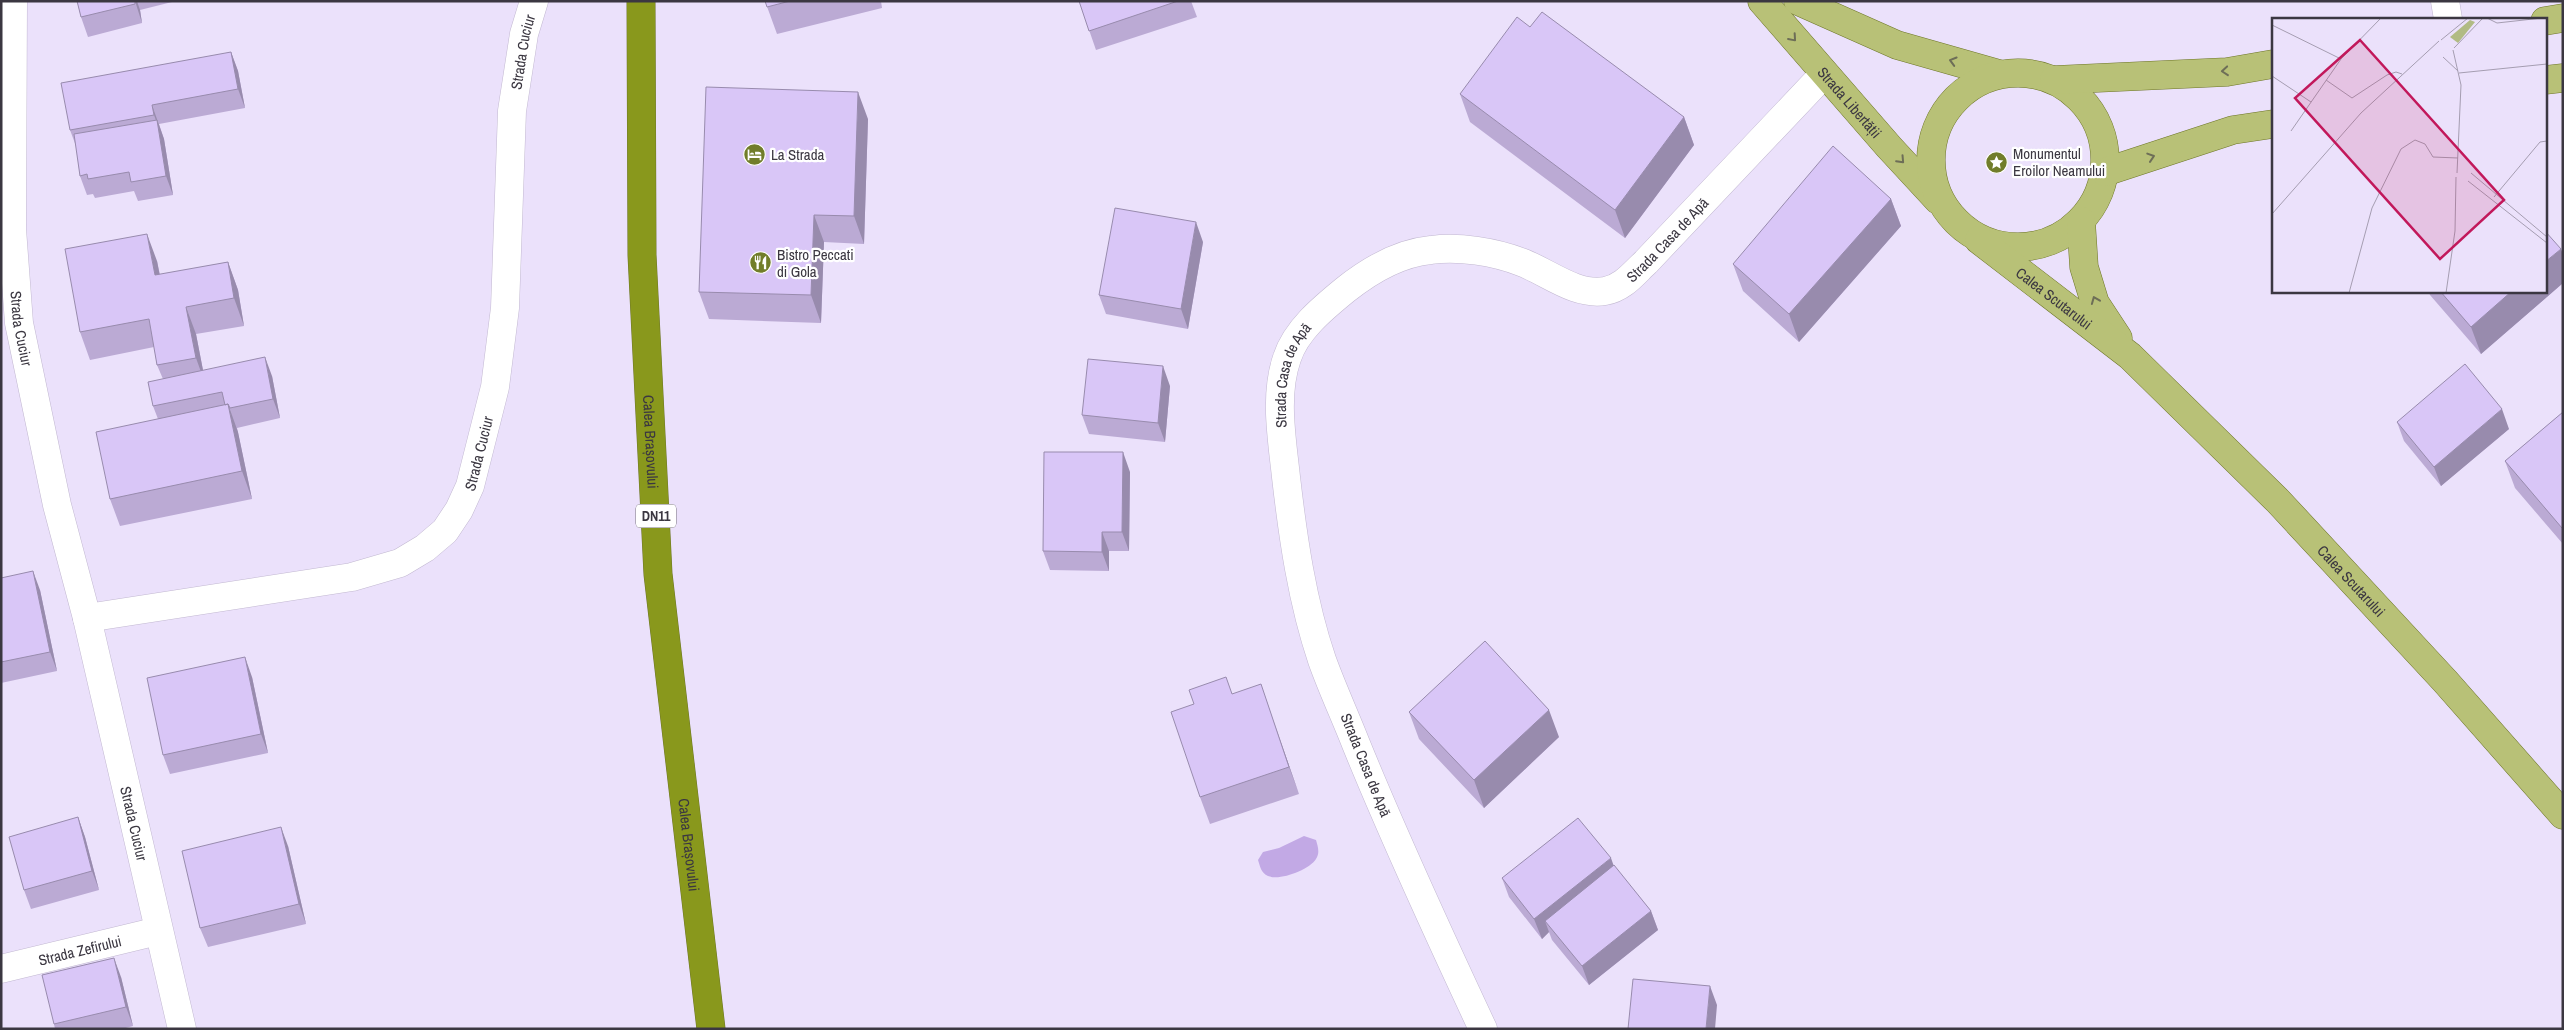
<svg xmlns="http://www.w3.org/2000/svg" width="2564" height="1030" viewBox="0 0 2564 1030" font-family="'Archivo Narrow',sans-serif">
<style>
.water{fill:#c2a9e5}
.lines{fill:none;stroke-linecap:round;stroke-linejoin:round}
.minor-casing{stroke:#c2b8d1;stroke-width:29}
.major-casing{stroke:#6e7629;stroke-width:29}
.highway-casing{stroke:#6e7629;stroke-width:29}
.minor{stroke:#fff;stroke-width:28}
.major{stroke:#b8c177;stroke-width:28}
.highway{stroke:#89981c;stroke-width:28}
.wall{fill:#bbaad4}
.shaded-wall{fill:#988bad}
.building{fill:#d9c6f7;stroke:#988bad}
.oneway{stroke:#6d6e57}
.labels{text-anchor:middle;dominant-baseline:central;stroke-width:4.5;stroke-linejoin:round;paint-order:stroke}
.shield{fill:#fff;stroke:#76737a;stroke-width:1}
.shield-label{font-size:14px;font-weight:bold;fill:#3b3741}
.street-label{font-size:15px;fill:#3b3741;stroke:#fff}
.poi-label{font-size:15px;fill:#3b3741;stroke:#fff;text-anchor:start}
.inset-road{fill:none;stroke:#a59db1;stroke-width:1}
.view{fill:#c2185b;fill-opacity:0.15;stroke:#c2185b;stroke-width:2.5}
.inset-edge{fill:none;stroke:#3b3741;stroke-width:2.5}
</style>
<rect width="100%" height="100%" fill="#ebe1fb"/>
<path class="water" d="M1304 836 1316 840C1318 847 1320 853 1316 859 1309 870 1280 881 1268 876 1261 873 1260 866 1258 860L1263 852 1279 848Z"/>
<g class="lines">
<defs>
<g id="minor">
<path id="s1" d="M13 1 12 229 19 323 57 505 87 618 182 1029"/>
<path d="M2445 1 2448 19"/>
<path id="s2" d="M87 618 352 577 400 563 425 548 445 531 459 510 470 486 495 387 505 308 512 111 524 34 534 1"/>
<path id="s3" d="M1 969 158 931"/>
<path id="s4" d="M1483 1029C1439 935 1395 840 1356 744 1345 716 1332 688 1322 660 1302 601 1293 538 1286 477 1282 439 1274 395 1287 358 1296 330 1323 308 1345 290 1370 270 1399 253 1431 250 1459 246 1495 252 1521 262 1548 272 1575 296 1605 291 1623 288 1634 273 1646 262L1824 74"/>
</g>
<g id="major">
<path id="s5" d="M1762 1 1889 147 1938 200"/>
<path d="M1798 1 1897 45 1999 74"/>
<path d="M2545 21 2563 18"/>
<circle cx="2018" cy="160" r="87"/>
<path d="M2054 80 2227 72 2273 64"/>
<path d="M2545 80 2563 78"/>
<path d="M2105 172 2233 130 2273 124"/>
<path d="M2081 221 2084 267 2095 303 2118 338"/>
<path id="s6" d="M1979 240 2130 356 2278 501 2445 681 2563 815"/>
</g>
<g id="highway">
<path id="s7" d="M641 1 642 255 658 574 711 1029"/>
</g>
</defs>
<use href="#minor" class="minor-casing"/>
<use href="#major" class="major-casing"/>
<use href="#highway" class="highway-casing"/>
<use href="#minor" class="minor"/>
<use href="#major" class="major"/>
<use href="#highway" class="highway"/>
</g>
<path class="wall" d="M77 1H176L140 10 142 23 88 37 81 17Z
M765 1H881L882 8 777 34Z
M1079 1H1191L1197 17 1096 50Z
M1530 27 1684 117 1694 145 1625 238 1470 122 1460 94Z
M231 52 238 71 245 108 159 124 164 139 173 195 138 201 134 191 95 198 93 194 87 195 80 176 76 146 70 130Z
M868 119 864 244 824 242 821 323 709 319 699 292Z
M1891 199 1901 226 1799 342 1743 291 1733 264Z
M1203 242 1188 329 1106 314 1099 295Z
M2561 249 2563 255V283L2481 354 2430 295 2428 291H2545Z
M157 261 160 275 228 262 238 290 244 326 196 334 203 370 272 376 280 418 237 428 252 499 120 526 110 499 158 419 153 406 163 379 157 365 154 347 90 360 80 332Z
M1170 386 1165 442 1089 434 1082 415Z
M2563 412V544L2515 488 2505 461Z
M2397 422 2509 429 2441 486 2404 441Z
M1130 472 1129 551H1109V571L1050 570 1043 551Z
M1 578 40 590 57 671 1 683Z
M252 677 268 753 170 774 163 755Z
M1232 694 1270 711 1299 794 1210 824 1200 797Z
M1409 712 1559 737 1484 808 1419 739Z
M78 817 85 837 99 890 31 909 24 890Z
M288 846 306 924 208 947 200 928Z
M1613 866 1651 911 1658 930 1589 985 1552 940 1549 932 1542 939 1509 897 1502 878Z
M121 977 133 1026 122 1029H55L54 1024Z"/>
<path class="shaded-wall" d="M135 1H137L140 10 142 23Z
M231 52 238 71 245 108 238 89Z
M858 92 868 119 864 244 854 216Z
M152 105 164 139 173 195 166 176 158 126 154 115Z
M1684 117 1694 145 1625 238 1615 210Z
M1891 199 1901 226 1799 342 1789 314Z
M814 215 824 242 821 323 811 295Z
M1196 222 1203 242 1188 329 1181 309Z
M147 234 157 261 165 303 155 275Z
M2561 249 2563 255V283L2481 354 2471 327 2512 291H2545V262Z
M228 262 238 290 244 326 234 298Z
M186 307 196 334 206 386 196 358Z
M265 357 272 376 280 418 273 399Z
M1163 366 1170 386 1165 442 1158 423Z
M228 404 238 432 252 499 242 471Z
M2502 409 2509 429 2441 486 2434 467Z
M1123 452 1130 472 1129 551 1122 532Z
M1102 532 1109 551V571L1102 552Z
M33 571 40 590 57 671 50 652Z
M245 657 252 677 268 753 261 734Z
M1261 684 1270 711 1299 794 1289 767Z
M1549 710 1559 737 1484 808 1474 780Z
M78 817 85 837 99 890 92 871Z
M281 827 288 846 306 924 299 904Z
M1611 858 1618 878 1545 921 1549 932 1542 939 1534 919Z
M1651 911 1658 930 1589 985 1582 966Z
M114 958 121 977 133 1026 126 1007Z
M1710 986 1717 1005 1715 1029H1706Z"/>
<path class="building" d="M77 1H135V4L81 17Z
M765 1H790L767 7Z
M1079 1H1178L1089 31Z
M1542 12 1684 117 1615 210 1460 94 1517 17 1530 27Z
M231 52 238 89 152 105 154 115 70 130 61 83Z
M706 87 858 92 854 216 814 215 811 295 699 292Z
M157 120 166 176 131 182 129 172 88 179 87 174 80 176 74 134Z
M1833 146 1891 199 1789 314 1733 264Z
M1115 208 1196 222 1181 309 1099 295Z
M2545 231 2561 249 2545 262Z
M147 234 155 275 228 262 234 298 186 307 196 358 157 365 149 319 80 332 65 249Z
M2440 291H2512L2471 327Z
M265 357 273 399 230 408 228 404 225 405 222 392 153 406 148 382Z
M1088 359 1163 366 1158 423 1082 415Z
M2465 364 2502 409 2434 467 2397 422Z
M228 404 242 471 110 499 96 432Z
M2563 412V527L2562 528 2505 461Z
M1044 452H1123L1122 532H1102V552L1043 551Z
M33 571 50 652 1 662V578Z
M1485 641 1549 710 1474 780 1409 712Z
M245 657 261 734 163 755 147 678Z
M1226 677 1232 694 1261 684 1289 767 1200 797 1171 712 1194 704 1189 690Z
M78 817 92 871 24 890 9 837Z
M1578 818 1611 858 1534 919 1502 878Z
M281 827 299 904 200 928 182 851Z
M1614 865 1651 911 1582 966 1545 921Z
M114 958 126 1007 54 1024 42 975Z
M1633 979 1710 986 1706 1029H1628Z"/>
<defs><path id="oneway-chevron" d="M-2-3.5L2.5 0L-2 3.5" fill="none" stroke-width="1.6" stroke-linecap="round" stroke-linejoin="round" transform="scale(1.25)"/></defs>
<g class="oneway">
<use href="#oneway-chevron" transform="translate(1793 38) rotate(49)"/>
<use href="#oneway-chevron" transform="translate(1953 61) rotate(-164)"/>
<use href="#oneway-chevron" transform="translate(2225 71) rotate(175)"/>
<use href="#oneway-chevron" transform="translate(2151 157) rotate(-18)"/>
<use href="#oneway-chevron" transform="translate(1901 160) rotate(47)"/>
<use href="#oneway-chevron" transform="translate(2095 300) rotate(-112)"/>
</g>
<defs>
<symbol id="hotel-disc" viewBox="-11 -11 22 22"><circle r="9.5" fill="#717d2a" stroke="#fff"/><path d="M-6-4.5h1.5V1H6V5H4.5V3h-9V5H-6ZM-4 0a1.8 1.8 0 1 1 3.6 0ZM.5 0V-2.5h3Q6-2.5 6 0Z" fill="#fff"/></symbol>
<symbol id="sight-disc" viewBox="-11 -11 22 22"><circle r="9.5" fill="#717d2a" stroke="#fff"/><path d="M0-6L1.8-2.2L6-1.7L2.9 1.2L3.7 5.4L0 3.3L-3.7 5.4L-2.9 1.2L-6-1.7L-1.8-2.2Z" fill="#fff"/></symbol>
<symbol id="restaurant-disc" viewBox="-11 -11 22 22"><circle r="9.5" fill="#717d2a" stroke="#fff"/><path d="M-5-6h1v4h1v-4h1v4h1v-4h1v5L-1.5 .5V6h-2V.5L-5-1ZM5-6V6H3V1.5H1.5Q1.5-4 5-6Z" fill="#fff"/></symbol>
</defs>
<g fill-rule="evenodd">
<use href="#hotel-disc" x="742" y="142" width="25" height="25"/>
<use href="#sight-disc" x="1984" y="150" width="25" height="25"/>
<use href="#restaurant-disc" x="748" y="250" width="25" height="25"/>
</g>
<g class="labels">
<rect class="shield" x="636" y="504.5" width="40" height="23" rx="4"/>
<g class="shield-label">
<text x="656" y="516">DN11</text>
</g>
<g class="street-label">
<text stroke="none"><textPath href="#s2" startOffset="864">Strada Cuciur</textPath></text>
<text stroke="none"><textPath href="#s5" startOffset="134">Strada Libertății</textPath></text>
<text stroke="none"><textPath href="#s4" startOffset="1160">Strada Casa de Apă</textPath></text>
<text stroke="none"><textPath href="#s6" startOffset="95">Calea Scutarului</textPath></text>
<text stroke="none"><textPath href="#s1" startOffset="328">Strada Cuciur</textPath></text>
<text stroke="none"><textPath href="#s4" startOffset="694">Strada Casa de Apă</textPath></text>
<text stroke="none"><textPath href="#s7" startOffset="441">Calea Brașovului</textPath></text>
<text stroke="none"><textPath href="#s2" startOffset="459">Strada Cuciur</textPath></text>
<text stroke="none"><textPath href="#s6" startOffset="506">Calea Scutarului</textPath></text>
<text transform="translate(1366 765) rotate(68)">Strada Casa de Apă</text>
<text stroke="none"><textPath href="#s1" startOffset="836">Strada Cuciur</textPath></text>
<text stroke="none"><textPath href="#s7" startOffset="846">Calea Brașovului</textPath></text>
<text stroke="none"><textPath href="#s3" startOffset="81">Strada Zefirului</textPath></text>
</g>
<g class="poi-label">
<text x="2013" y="153">Monumentul<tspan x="2013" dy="17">Eroilor Neamului</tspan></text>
<text x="771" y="154">La Strada</text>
<text x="777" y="254">Bistro Peccati<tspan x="777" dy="17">di Gola</tspan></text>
</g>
</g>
<g transform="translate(2272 18)">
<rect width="275" height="275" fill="#ebe1fb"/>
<path d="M198 2 203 4 186 25 178 19Z" fill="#b1bb84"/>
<path class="inset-road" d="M215 0 225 5 270 0M0 7 69 41M169 22 196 0M182 30 211 0M181 32 189 67 185 155M171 39 186 53M187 55 275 46M0 58 39 84M54 62 80 80 115 57 124 54 130 56M19 113 69 41 109 0M199 155 275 219M196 163 275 225M222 179 268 124 275 123M0 196 89 95 167 23M77 275 100 190 129 131 143 122 153 126 161 139 186 140M174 275 183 213 184 159"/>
<path class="view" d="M88 22 232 182 168 241 23 80Z"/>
<rect width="275" height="275" class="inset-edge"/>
</g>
<rect width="2564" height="1030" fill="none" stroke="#3b3741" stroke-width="5"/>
</svg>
